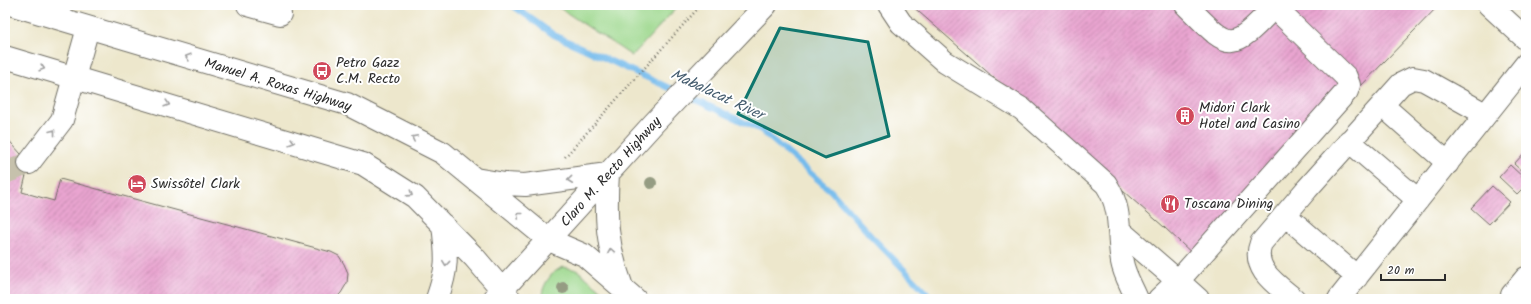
<svg xmlns="http://www.w3.org/2000/svg" width="1531" height="304" viewBox="0 0 1531 304" font-family="Kalam,sans-serif">
<style>
.green{fill:#9bd78b;stroke:#63815b}
.lines{fill:none;stroke-linecap:round;stroke-linejoin:round}
.stream{stroke:#75bbec;stroke-width:6}
.building{fill:url(#building-hatch)}
.minor-tunnel{stroke:#c6c1ac;stroke-width:22;stroke-dasharray:22 11;stroke-linecap:butt}
.minor-casing{stroke:#6f6d63;stroke-width:24}
.major-casing{stroke:#6f6d63;stroke-width:24}
.path{stroke:#6f6d63;stroke-width:2.5;stroke-dasharray:1 3;stroke-linecap:butt}
.minor{stroke:#fff;stroke-width:22}
.major{stroke:#fff;stroke-width:22}
.tree{fill:#959c83}
.oneway{stroke:#a0a0a0}
.marked{fill:#0f766e;fill-opacity:0.2;stroke:#0f766e;stroke-width:3;stroke-linejoin:round}
.labels{text-anchor:middle;dominant-baseline:central;stroke-width:4;stroke-linejoin:round;paint-order:stroke}
.poi-label{font-size:14px;fill:#2b2b2b;stroke:#fff;text-anchor:start}
.street-label{font-size:14px;fill:#2b2b2b;stroke:#fff}
.water-label{font-size:15px;font-style:italic;fill:#455d6f;stroke:#fff}
</style>
<defs>
<pattern id="building-hatch" width="6" height="6" patternUnits="userSpaceOnUse"><rect width="6" height="6" fill="#e9a4d0"/><path d="M-1 1l2-2M0 6l6-6M5 7l2-2" fill="none" stroke="#bd86a9"/></pattern>
</defs>
<rect width="100%" height="100%" fill="#fff"/>
<filter id="ink" filterUnits="userSpaceOnUse"><feTurbulence type="fractalNoise" baseFrequency=".025" numOctaves="2"/><feDisplacementMap in="SourceGraphic" scale="8" xChannelSelector="R" yChannelSelector="G"/><feConvolveMatrix kernelMatrix="1 2 1 2 8 2 1 2 1" color-interpolation-filters="sRGB"/></filter>
<filter id="wash" filterUnits="userSpaceOnUse"><feTurbulence type="fractalNoise" baseFrequency=".012" numOctaves="4" result="noise"/><feDisplacementMap in="SourceGraphic" scale="16" xChannelSelector="R" yChannelSelector="G"/><feGaussianBlur stdDeviation="0.9" result="paint"/><feColorMatrix in="noise" values="0 0 0 0 0 0 0 0 0 0 0 0 0 0 0 0 0 1.4 0 .05"/><feComposite in="paint" operator="in"/></filter>
<g filter="url(#wash)">
<rect width="100%" height="100%" fill="#ede7cc"/>
<path class="green" d="M555 5H679L632 56Z
M564 267 577 270 612 299H542C541 286 552 270 564 267Z"/>
<g class="lines">
<path class="stream" d="M512 5 554 35 761 130 831 191 870 235 933 299"/>
</g>
<g id="blocks">
<path class="building" d="M911 5H1439L1196 257 1164 227Z
M5 136 29 163 22 192 54 201 60 179 331 252 339 256 344 264 348 273 347 283 341 293 335 299H5Z
M1526 151V175L1514 164Z
M1510 165 1526 180V185L1517 194 1499 177Z
M1492 186 1510 202 1489 224 1471 208Z"/>
</g>
</g>
<g filter="url(#ink)">
<use href="#blocks" fill-opacity="0" stroke="#6f6d63" stroke-width="1"/>
<g class="lines">
<path class="minor-tunnel" d="M5 173 29 163"/>
<defs>
<path id="minor" d="M248 5 280 14
M889 5 901 23 945 62 1022 109 1106 184C1123 210 1117 233 1122 262 1124 274 1132 287 1137 299
M1186 5C1230 49 1229 54 1274 7
M1489 5 1526 39
M1382 105 1448 163
M1349 141 1418 200
M29 163 62 120 88 28
M1285 215 1357 277
M1119 230 1178 281 1159 299
M1198 299 1178 281 1347 91 1349 85 1346 77 1274 7 1276 5
M1294 299C1276 284 1251 269 1261 243L1307 189 1401 84 1413 78 1424 80 1485 114
M1339 299 1526 64
M1511 299 1512 295 1526 278"/>
<path id="major" d="M13 5 347 104 443 153 549 240 584 255 635 299
M5 57 363 164 415 197 474 257 510 299
M475 179 505 184 525 185 608 174C605 218 607 247 622 287
M437 299C448 268 447 258 443 225
M494 299 654 123 766 5"/>
</defs>
<use href="#minor" class="minor-casing"/>
<use href="#major" class="major-casing"/>
<path class="path" d="M565 157 701 5"/>
<use href="#minor" class="minor"/>
<use href="#major" class="major"/>
</g>
<g class="tree">
<circle cx="651" cy="183" r="6"/>
<circle cx="563" cy="288" r="6"/>
</g>
<defs><path id="oneway-chevron" d="M-2-3.5L2.5 0L-2 3.5" fill="none" stroke-width="1.6" stroke-linecap="round" stroke-linejoin="round"/></defs>
<g class="oneway">
<use href="#oneway-chevron" transform="translate(188 57) rotate(-164)"/>
<use href="#oneway-chevron" transform="translate(42 68) rotate(16)"/>
<use href="#oneway-chevron" transform="translate(167 104) rotate(17)"/>
<use href="#oneway-chevron" transform="translate(53 132) rotate(-52)"/>
<use href="#oneway-chevron" transform="translate(414 138) rotate(-153)"/>
<use href="#oneway-chevron" transform="translate(292 142) rotate(17)"/>
<use href="#oneway-chevron" transform="translate(570 180) rotate(174)"/>
<use href="#oneway-chevron" transform="translate(410 194) rotate(33)"/>
<use href="#oneway-chevron" transform="translate(519 215) rotate(-141)"/>
<use href="#oneway-chevron" transform="translate(611 251) rotate(-99)"/>
<use href="#oneway-chevron" transform="translate(446 263) rotate(96)"/>
</g>
</g>
<path class="marked" d="M780 28 868 42 889 136 826 157 738 114Z"/>
<defs>
<symbol id="bus-disc" viewBox="-11 -11 22 22"><circle r="9.5" fill="#d1495b" stroke="#fff"/><path d="M-5-6H5V4H4V6H2V4H-2V6H-4V4H-5ZM-3.5-4V0h7V-4ZM-3.5 1.2v1.5H-2V1.2ZM2 1.2v1.5H3.5V1.2Z" fill="#fff"/></symbol>
<symbol id="building-disc" viewBox="-11 -11 22 22"><circle r="9.5" fill="#d1495b" stroke="#fff"/><path d="M-4-6H4V6H1V3H-1V6H-4ZM-2.5-4.3h1.7v1.8h-1.7ZM.8-4.3h1.7v1.8H.8ZM-2.5-1h1.7V.8h-1.7ZM.8-1h1.7V.8H.8Z" fill="#fff"/></symbol>
<symbol id="hotel-disc" viewBox="-11 -11 22 22"><circle r="9.5" fill="#d1495b" stroke="#fff"/><path d="M-6-4.5h1.5V1H6V5H4.5V3h-9V5H-6ZM-4 0a1.8 1.8 0 1 1 3.6 0ZM.5 0V-2.5h3Q6-2.5 6 0Z" fill="#fff"/></symbol>
<symbol id="restaurant-disc" viewBox="-11 -11 22 22"><circle r="9.5" fill="#d1495b" stroke="#fff"/><path d="M-5-6h1v4h1v-4h1v4h1v-4h1v5L-1.5 .5V6h-2V.5L-5-1ZM5-6V6H3V1.5H1.5Q1.5-4 5-6Z" fill="#fff"/></symbol>
</defs>
<g fill-rule="evenodd">
<use href="#bus-disc" x="311" y="60" width="22" height="22"/>
<use href="#building-disc" x="1174" y="105" width="22" height="22"/>
<use href="#hotel-disc" x="126" y="173" width="22" height="22"/>
<use href="#restaurant-disc" x="1159" y="193" width="22" height="22"/>
</g>
<g class="labels">
<g class="poi-label">
<text x="336" y="63">Petro Gazz<tspan x="336" dy="16">C.M. Recto</tspan></text>
<text x="1199" y="108">Midori Clark<tspan x="1199" dy="16">Hotel and Casino</tspan></text>
<text x="151" y="184">Swissôtel Clark</text>
<text x="1184" y="204">Toscana Dining</text>
</g>
<g class="street-label">
<text transform="translate(278 85) rotate(17)">Manuel A. Roxas Highway</text>
<text transform="translate(611 172) rotate(-48)">Claro M. Recto Highway</text>
</g>
<g class="water-label">
<text transform="translate(717 95) rotate(25)">Mabalacat River</text>
</g>
</g>
<rect width="1531" height="304" fill="none" stroke="#fff" stroke-width="20"/>
<path d="M1381 274v6h64v-6" fill="none" stroke="#2b2b2b" stroke-width="2"/>
<text x="1387" y="274" font-size="12" fill="#2b2b2b" stroke="#ffffff" stroke-width="3" paint-order="stroke">20 m</text>
</svg>
